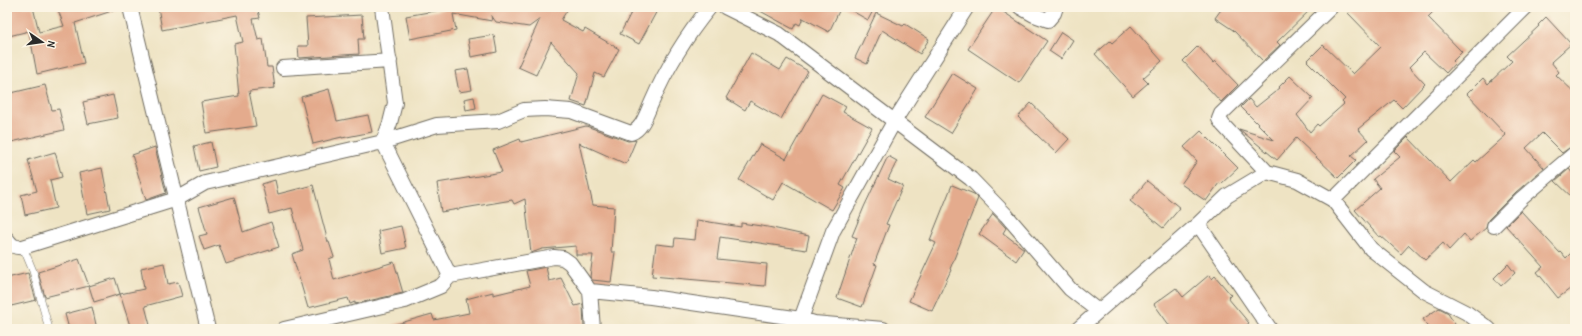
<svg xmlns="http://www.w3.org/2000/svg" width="1582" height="336" viewBox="0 0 1582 336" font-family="'Patrick Hand',sans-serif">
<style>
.building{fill:#e4ab8d}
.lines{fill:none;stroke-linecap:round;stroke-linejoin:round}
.lane-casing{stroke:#6f6b60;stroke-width:8}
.street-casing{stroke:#6f6b60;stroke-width:16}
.lane{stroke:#fff;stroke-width:7}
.street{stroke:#fff;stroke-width:14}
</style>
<rect width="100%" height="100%" fill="#fcf5e5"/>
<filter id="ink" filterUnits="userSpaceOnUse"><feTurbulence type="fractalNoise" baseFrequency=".025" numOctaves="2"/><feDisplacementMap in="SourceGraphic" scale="8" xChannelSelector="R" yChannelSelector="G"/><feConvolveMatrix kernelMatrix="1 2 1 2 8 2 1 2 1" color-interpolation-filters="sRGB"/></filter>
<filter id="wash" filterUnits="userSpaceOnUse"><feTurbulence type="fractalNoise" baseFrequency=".012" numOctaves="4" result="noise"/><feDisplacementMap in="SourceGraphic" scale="16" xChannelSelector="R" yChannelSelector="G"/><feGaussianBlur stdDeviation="0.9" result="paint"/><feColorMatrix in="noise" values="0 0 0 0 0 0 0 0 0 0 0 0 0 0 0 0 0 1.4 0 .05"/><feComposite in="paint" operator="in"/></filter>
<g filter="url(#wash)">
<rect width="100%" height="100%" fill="#eee3c3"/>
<g id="blocks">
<path class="building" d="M7 7H33L39 32 64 26 57 7H118V9L75 23 84 63 37 74 29 31 9 36 7 27Z
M158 7H257L260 18 253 19 258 40 263 39 267 67H272L275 88 249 91 256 126 206 133 201 102 239 96 234 44 243 42 237 15 162 30Z
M446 7H569L561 20 583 32 585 29 619 49 604 77 595 73 586 106 571 101 579 73 551 42 536 75 518 67 540 19 529 27 496 22 491 15 492 21 453 14 456 30 410 39 406 16 446 9Z
M634 7H659L639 44 620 34Z
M753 7H841L829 32 803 18 800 25 796 23 793 29Z
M845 7H875L868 20Z
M996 7 1047 41 1019 83 968 49Z
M1223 7H1313L1277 42 1280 45 1263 61 1233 30 1215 18Z
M1354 7H1438L1428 17 1462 52 1453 61 1455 63 1446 73 1424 52 1409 67 1425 84 1402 108 1394 100 1358 129 1368 140 1351 156 1356 160 1338 178 1296 138 1277 160 1239 129 1274 140 1241 107 1249 99 1256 107 1280 88 1279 87 1290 76 1313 98 1297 115 1310 132 1317 124 1319 126 1344 104 1342 102 1345 99 1307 61 1323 45 1353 74 1381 47 1348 13Z
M876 13 903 26 905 24 929 39 920 54 882 30 867 64 855 58Z
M362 15 364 39H358L359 54 299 58 298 46H308L306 18Z
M1546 17 1571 44 1551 62 1559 72 1556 75 1575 93V144L1562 153 1542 133 1526 148 1544 168 1516 192 1488 220 1486 228 1470 241 1464 234 1449 250 1443 243 1425 260 1409 245 1401 254 1381 236 1379 237 1355 210 1380 188 1373 179 1400 157 1394 151 1408 137 1451 182 1474 160 1476 162 1506 135 1467 94 1483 78 1488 84 1512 61 1507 56 1539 26 1538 25Z
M1131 26 1162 61 1143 78 1148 83 1133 96 1095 54 1110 41 1112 43Z
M1061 32 1073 40 1061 59 1049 51Z
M494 35 497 52 471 57 468 39Z
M1198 46 1213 63 1215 61 1238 85 1221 102 1183 61Z
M751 53 780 70 787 59 808 71 781 119 750 101 745 110 726 98Z
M468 69 472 90 459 92 455 71Z
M952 73 978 89 951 133 925 117Z
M45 85 52 110 59 109 64 130 7 143V94Z
M329 89 337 121 368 115 372 132 342 138V137L313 144 301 97Z
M822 94 846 107 843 112 872 128 840 185 845 188 832 210 783 182 773 200 739 180 760 144 786 159Z
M113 95 118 118 88 124 83 102Z
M474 97 476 108 466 110 464 99Z
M1031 103 1069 139 1056 153 1018 117Z
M586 126 628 141 636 140 626 164 579 143 593 205 614 207 611 252H615L611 282 592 280 590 277 593 255H576V246L542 249 531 253 525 199 514 204 512 200 441 212 437 183 502 172 493 150 520 139 521 142Z
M1201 131 1238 168 1221 184 1219 183 1206 201 1181 184 1197 161 1184 147Z
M211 142 216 167 199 171 194 146Z
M155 147 166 193 146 200 132 155Z
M55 152 62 177 50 180 56 208 25 215 21 195 37 191 28 160Z
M888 156 897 161 888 179 903 186 886 224 889 225 874 264 877 265 862 307 837 298 857 238 852 236 864 207Z
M102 168 110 209 87 214 79 173Z
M1569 169 1575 176V200L1555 181Z
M275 180 278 194 313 185 328 242H329L334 257 329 259 334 280 394 262 403 293 355 304V302L350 304 348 298 308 308 292 254 303 250 292 208 269 214 262 184Z
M1147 181 1180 208 1163 228 1130 201Z
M952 185 974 194 978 198 950 269 951 270 932 311 909 301 936 243 930 240Z
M234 197 243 232 271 222 279 247 226 264 219 245 204 250 199 236 207 234 199 207Z
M1521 211 1560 253 1561 252 1566 258 1575 249V285L1558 298 1537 272 1543 267 1506 226Z
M993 214 1006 228 1003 233 1024 249 1016 261 979 234Z
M697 220 741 227V223L768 227 809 236 806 250 720 237 717 259 767 264 765 286 652 276 656 244 674 246 675 238 695 240Z
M401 226 406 248 382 253 378 231Z
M79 259 89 286 45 297 38 272Z
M164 263 168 284 178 282 182 296 145 306 151 329H131L120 294 144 289 141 268Z
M1508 264 1515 273 1501 286 1494 278Z
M546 267 549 281 561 278 575 306 583 304 584 329H391L390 326 432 314 434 320 469 313 466 299 493 292V295L530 286 526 271Z
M28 273 36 300 7 307V278Z
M1209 275 1212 279 1215 276 1231 295 1228 298 1249 323 1242 329H1172L1154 304 1176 288 1183 297Z
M115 278 120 294 94 302 89 286Z
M92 307 97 329H69L65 314Z
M1439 308 1447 312 1458 329H1430L1423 319Z"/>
</g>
</g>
<g filter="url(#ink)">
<use href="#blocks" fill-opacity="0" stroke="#6f6b60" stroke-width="1"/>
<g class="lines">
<defs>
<path id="lane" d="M23 247 33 271 49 329"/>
<path id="street" d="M130 7 208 329
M382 7 395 103 390 123 383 142 450 276
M725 7 779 34 971 179 1006 215 1070 289 1098 311
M1020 7 1034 15 1048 20 1054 13 1056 7
M283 68 390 61
M1267 172 1223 125 1219 119 1221 114 1331 7
M1333 200 1526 7
M1198 224 1270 329
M1494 226 1522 198 1575 153
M7 239C12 246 15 248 23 247L177 199 205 183 383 142 437 125 498 121 524 110 545 109 571 111 631 133C642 129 646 115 651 104 666 69 686 36 710 7
M590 291 651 297 801 319 814 323 883 329
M801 319 833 231 895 120 967 7
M284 329 405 301 441 286 450 276 554 257 563 258 570 263 590 291 593 329
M1078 329 1198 224 1227 196 1267 172 1297 180 1333 200 1371 249 1424 291 1467 313 1489 329"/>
</defs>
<use href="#lane" class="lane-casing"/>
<use href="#street" class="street-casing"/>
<use href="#lane" class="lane"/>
<use href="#street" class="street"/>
</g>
</g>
<rect width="1582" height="336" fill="none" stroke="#fcf5e5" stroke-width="24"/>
<g transform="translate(42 42) rotate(103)" stroke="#fcf5e5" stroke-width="3" paint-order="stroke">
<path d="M0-3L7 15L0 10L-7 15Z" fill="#2b2b2b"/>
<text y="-6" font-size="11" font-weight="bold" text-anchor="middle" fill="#2b2b2b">N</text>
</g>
</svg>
